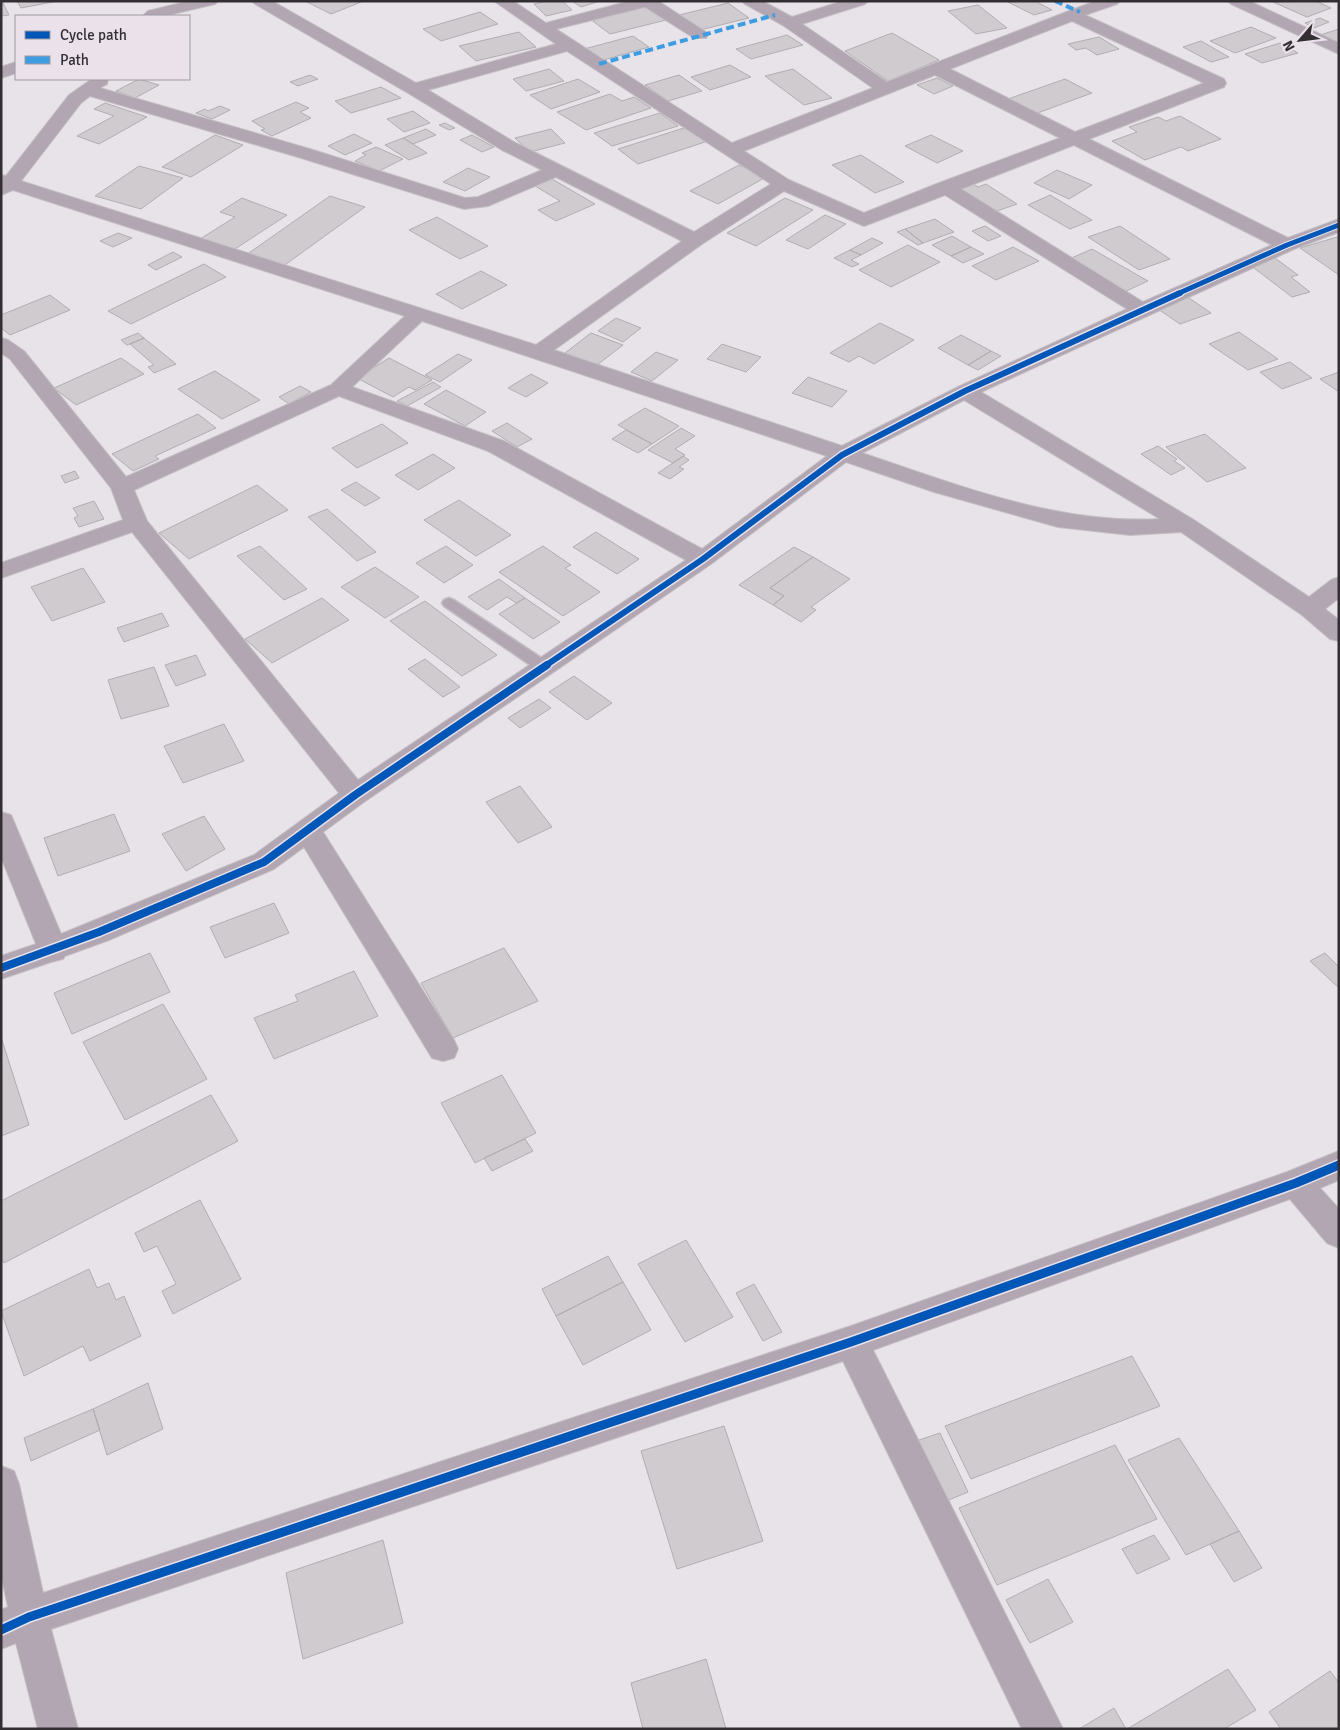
<svg xmlns="http://www.w3.org/2000/svg" width="1340" height="1730" viewBox="0 0 1340 1730" font-family="Signika,sans-serif">
<style>
.building{fill:#cfcbcf;stroke:#b1adb1}
.lines{fill:none;stroke-linecap:round;stroke-linejoin:round}
.lane-casing{stroke:#c3c0c4;stroke-width:3}
.street-casing{stroke:#c3c0c4;stroke-width:2}
.lane{fill:#b1a6b2;fill-rule:evenodd}
.street{fill:#b1a6b2;fill-rule:evenodd}
.quiet{stroke:#3e9de2;stroke-width:4;stroke-dasharray:8 4;stroke-linecap:butt}
.cycleway-far3-casing{stroke:#eae1eb;stroke-width:7}
.cycleway-far2-casing{stroke:#eae1eb;stroke-width:9}
.cycleway-far1-casing{stroke:#eae1eb;stroke-width:11}
.cycleway-casing{stroke:#eae1eb;stroke-width:12}
.cycleway-far3{stroke:#0057b8;stroke-width:5}
.cycleway-far2{stroke:#0057b8;stroke-width:6}
.cycleway-far1{stroke:#0057b8;stroke-width:8}
.cycleway{stroke:#0057b8;stroke-width:9}
</style>
<rect width="100%" height="100%" fill="#e8e3e9"/>
<path class="building" d="M1 1H2L9 15 1 16Z
M17 1H58L21 8Z
M305 1H360L361 2 331 14Z
M546 1H562L572 10 546 16 534 4Z
M572 1H600L581 7Z
M1035 1 1052 10 1034 15 1008 2Z
M1316 1 1331 8 1307 17 1273 2Z
M728 3 749 18 700 30 679 15Z
M646 5 666 20 610 34 590 19Z
M978 5 1007 28 976 34 948 11Z
M480 12 498 24 441 41 423 29Z
M1320 18 1329 22 1314 28 1305 23Z
M1251 27 1276 38 1235 53 1210 41Z
M1339 29V44L1320 35Z
M519 32 536 47 476 61 459 46Z
M892 33 939 60 888 81 845 51Z
M787 35 803 45 751 59 736 49Z
M633 36 649 47 600 61 584 49Z
M1099 37 1119 49 1097 55 1086 48 1076 50 1068 44Z
M1201 41 1229 57 1211 62 1183 47Z
M1280 43 1298 53 1262 63 1245 54Z
M730 65 751 77 710 90 691 77Z
M549 69 564 81 526 91 513 79Z
M793 69 832 98 804 105 765 76Z
M310 75 318 79 298 86 290 82Z
M679 75 702 91 668 101 645 85Z
M937 78 953 86 934 94 917 85Z
M139 79 159 85 135 98 116 91Z
M578 79 600 92 551 109 530 95Z
M1065 79 1092 93 1035 114 1008 99Z
M381 87 401 98 351 113 335 101Z
M610 94 622 101 634 97 651 108 586 130 557 112Z
M296 102 309 108 300 112 311 118 272 136 261 130 265 129 252 121Z
M105 103 147 117 99 144 77 136 114 116 94 109Z
M220 106 230 110 212 119 196 113 205 109 208 111Z
M413 111 430 123 404 132 387 119Z
M660 113 678 126 612 146 594 133Z
M1180 116 1221 139 1188 151 1181 147 1145 160 1112 141 1137 132 1129 127 1158 117 1166 121Z
M445 123 455 128 449 130 439 125Z
M687 127 708 141 638 164 618 149Z
M426 129 436 135 413 144 403 138Z
M551 129 565 143 530 152 515 138Z
M354 134 372 143 345 155 328 146Z
M215 135 243 145 191 177 162 167Z
M472 135 494 147 482 152 460 140Z
M931 135 963 151 937 163 905 146Z
M403 138 413 144 427 153 409 160 385 145Z
M376 147 403 159 379 171 355 161 366 155 362 153Z
M861 155 904 182 875 193 832 165Z
M739 165 766 177 718 204 690 191Z
M139 166 183 178 141 209 95 196Z
M468 168 490 177 465 191 443 182Z
M1057 170 1092 185 1069 199 1034 183Z
M552 179 595 204 556 221 538 210 560 201 535 186Z
M972 183 978 187 986 184 1017 204 991 213 954 189Z
M1050 195 1092 220 1070 229 1028 205Z
M330 196 365 207 282 267 246 255Z
M242 198 287 215 232 251 200 239 235 217 220 212Z
M785 198 813 210 756 246 727 233Z
M825 215 846 224 808 249 786 240Z
M437 217 488 246 460 259 409 230Z
M935 219 954 232 923 243 905 229Z
M985 226 1001 236 988 241 972 231Z
M1120 226 1170 259 1139 270 1088 237Z
M905 229 923 243 918 245 897 232Z
M118 233 132 238 113 247 100 241Z
M952 236 971 247 951 256 932 245Z
M1337 237 1339 238V275L1300 248Z
M872 238 883 243 861 255 850 250Z
M908 245 940 262 891 287 859 270Z
M971 247 984 254 963 263 951 256Z
M1013 247 1039 261 996 280 972 266Z
M1092 249 1148 281 1122 293 1067 260Z
M850 250 861 255 851 260 859 264 852 267 834 258Z
M173 252 182 257 156 270 148 265Z
M1275 258 1298 275 1291 277 1310 292 1292 297 1250 265Z
M204 264 226 277 131 324 108 311Z
M481 271 507 285 462 309 436 294Z
M50 295 70 310 10 335 1 328V315Z
M1186 296 1211 313 1180 324 1155 307Z
M616 318 641 328 623 342 598 331Z
M880 323 914 340 874 364 859 356 849 362 830 353Z
M1239 332 1278 359 1248 370 1209 344Z
M138 333 144 338 127 345 121 340Z
M591 333 623 345 597 365 565 353Z
M961 335 991 351 968 365 938 348Z
M144 338 176 364 154 373 148 367 154 365 130 344Z
M722 344 761 357 746 372 707 359Z
M991 351 1001 356 978 370 968 365Z
M656 352 678 360 652 381 631 372Z
M458 354 472 360 440 382 425 375Z
M121 358 144 374 76 405 54 388Z
M389 358 432 380 415 390 409 387 393 397 357 378Z
M1290 362 1312 378 1282 389 1260 372Z
M215 371 260 400 222 419 178 389Z
M1339 372V392L1320 379Z
M531 374 548 383 526 397 508 388Z
M808 377 847 391 832 407 792 393Z
M433 382 441 387 407 406 397 401Z
M300 386 311 392 289 404 279 397Z
M446 390 486 412 465 426 424 404Z
M645 408 679 426 652 444 618 425Z
M198 414 216 428 155 456 159 459 133 471 112 454Z
M507 423 532 439 517 447 492 431Z
M382 424 408 443 357 468 332 448Z
M681 428 695 436 675 449 685 455 673 463 648 450Z
M626 430 652 444 638 453 612 439Z
M1205 434 1246 468 1207 482 1166 447Z
M1158 446 1177 459 1174 461 1185 468 1171 475 1141 454Z
M433 454 455 468 418 490 395 475Z
M683 456 689 460 679 467 684 469 670 479 658 473Z
M75 471 79 478 65 483 61 476Z
M356 482 380 498 365 506 341 490Z
M257 485 288 510 189 559 159 533Z
M459 500 511 535 476 556 424 520Z
M94 501 104 519 79 527 74 518 78 516 73 508Z
M327 509 376 552 357 561 308 517Z
M596 532 639 559 617 574 573 547Z
M260 546 307 589 284 600 237 556Z
M446 546 473 565 444 583 416 563Z
M543 546 571 565 565 568 600 592 563 616 499 572Z
M794 547 813 557 770 588 784 596 773 605 739 585Z
M813 557 850 579 811 607 816 610 801 622 773 605 784 596 770 588Z
M375 567 419 597 385 618 341 587Z
M83 568 105 602 52 621 31 587Z
M499 579 525 598 516 603 507 597 487 610 468 597Z
M322 598 349 620 272 663 245 639Z
M525 598 560 622 533 639 499 614Z
M425 601 497 655 462 676 390 621Z
M162 613 169 626 124 642 117 628Z
M196 655 206 675 176 686 165 665Z
M425 659 460 687 443 697 408 669Z
M154 667 169 706 121 719 108 680Z
M574 676 612 703 587 720 549 692Z
M539 699 551 708 520 728 508 718Z
M224 724 244 761 183 783 164 746Z
M520 786 552 827 518 843 486 802Z
M114 814 130 851 58 876 44 838Z
M204 816 225 849 186 871 162 834Z
M274 903 289 933 225 958 210 927Z
M504 948 538 1001 453 1038 421 983Z
M150 953 170 992 72 1034 54 993Z
M1325 953 1339 967V988L1310 961Z
M354 971 378 1016 274 1059 254 1018 298 1001 295 995Z
M163 1004 207 1079 125 1120 83 1042Z
M1 1037 29 1125 1 1136Z
M502 1075 536 1133 475 1163 441 1103Z
M211 1095 238 1141 4 1263 1 1257V1201Z
M525 1139 533 1151 492 1171 484 1158Z
M200 1200 241 1279 173 1314 162 1291 176 1284 157 1246 144 1252 135 1233Z
M686 1240 733 1317 685 1342 638 1264Z
M608 1256 623 1282 556 1316 542 1289Z
M89 1269 97 1288 109 1283 116 1300 124 1296 141 1336 90 1361 83 1346 24 1376 1 1311Z
M623 1282 651 1330 583 1365 556 1316Z
M754 1284 782 1332 763 1341 736 1293Z
M1132 1356 1160 1406 971 1479 945 1426Z
M148 1383 163 1429 107 1455 93 1409Z
M93 1409 100 1430 31 1461 24 1438Z
M724 1426 763 1541 677 1569 641 1451Z
M940 1433 968 1492 944 1502 916 1441Z
M1179 1438 1239 1531 1186 1555 1128 1460Z
M1115 1445 1157 1519 997 1585 959 1508Z
M1239 1531 1262 1568 1234 1582 1210 1544Z
M1154 1535 1170 1559 1137 1574 1122 1549Z
M383 1540 403 1623 303 1659 286 1573Z
M1048 1579 1073 1622 1030 1643 1006 1600Z
M706 1659 726 1729H643L631 1683Z
M1228 1669 1256 1710 1224 1729H1127Z
M1330 1671 1339 1683V1729H1281L1269 1712Z
M1114 1708 1126 1729H1079Z"/>
<g class="lines">
<defs>
<path id="lane" d="M449 598 454 600 549 663 551 667 549 671H539L444 606 442 603 444 600Z"/>
<path id="street" d="M189 1H218L215 4 164 16H143L148 11Z
M252 1H272L416 83 556 44 494 1H513L546 23 630 1H658L706 32 708 35 706 38H694L645 7 556 29 732 143 873 88 784 26 745 4 742 1H762L792 17 843 1H868L865 4 802 24 887 82 1074 9 1096 1H1120L1117 4 1085 15 1224 79 1226 83 1224 87 1089 139 1288 238 1339 219V232L1294 249 981 392 1194 520 1309 597 1331 580 1339 577V598L1325 609 1339 620V641L1330 639 1302 615 1181 532 1130 535 1058 527 934 492 846 462 711 564 364 802 323 832 454 1040 458 1049 454 1058 443 1061 432 1058 304 847 274 869 109 940 65 956 63 959 51 962 1 979V956L36 944 1 857V812L11 815 14 822 61 934 254 855 339 793 132 532 1 578V563L123 520 111 488 10 359 1 353V338L8 340 24 351 126 477 331 385 405 316 13 190 1 195V175L6 176 69 95 92 79H108L107 84 100 88 310 149 465 198 478 197 542 170 502 150 408 93 255 4ZM1072 21 1204 83 1075 132 950 69ZM567 51 771 184 694 232 514 142 428 90ZM935 75 1060 138 939 183 864 213 789 180 744 151ZM90 96 298 157 464 209 488 206 556 177 682 241 536 345 21 181 81 103ZM1074 145 1272 245 1143 302 961 189ZM784 191 864 226 945 195 1127 309 958 387 842 446 554 350 702 244ZM422 321 827 456 702 549 504 441 352 387ZM339 396 488 451 686 560 358 780 147 521 134 490ZM964 400 1160 519C1058 525 958 485 862 453Z
M1228 1H1249L1339 43V54L1231 4Z
M16 62V73L1 78V67Z
M1339 1151V1180L1320 1188 1339 1209V1248L1327 1243 1290 1199 873 1350 1063 1729H1022L843 1361 51 1629 78 1729H38L16 1643 1 1649V1610L8 1607 1 1574V1466L14 1471 19 1484 43 1593 851 1326 1287 1172Z"/>
</defs>
<use href="#lane" class="lane-casing"/>
<use href="#street" class="street-casing"/>
<use href="#lane" class="lane"/>
<use href="#street" class="street"/>
<path class="quiet" d="M1055 1 1080 12
M599 64 775 15"/>
<defs>
<path id="cycleway-far3" d="M1177 294 1287 245 1339 225"/>
<path id="cycleway-far2" d="M545 666 703 559 842 455 965 391 1180 293"/>
<path id="cycleway-far1" d="M1 968 99 932 264 862 355 795 547 665"/>
<path id="cycleway" d="M1 1630 29 1617 851 1342 1296 1183 1339 1165"/>
</defs>
<use href="#cycleway-far3" class="cycleway-far3-casing"/>
<use href="#cycleway-far2" class="cycleway-far2-casing"/>
<use href="#cycleway-far1" class="cycleway-far1-casing"/>
<use href="#cycleway" class="cycleway-casing"/>
<use href="#cycleway-far3" class="cycleway-far3"/>
<use href="#cycleway-far2" class="cycleway-far2"/>
<use href="#cycleway-far1" class="cycleway-far1"/>
<use href="#cycleway" class="cycleway"/>
</g>
<rect width="1340" height="1730" fill="none" stroke="#322e32" stroke-width="5"/>
<rect x="15" y="15" width="175" height="65" fill="#eae1eb" stroke="#a099a1"/>
<rect x="25" y="31" width="25" height="8" fill="#0057b8" stroke="#a099a1"/>
<text x="60" y="40" font-size="15" fill="#322e32">Cycle path</text>
<rect x="25" y="56" width="25" height="8" fill="#3e9de2" stroke="#a099a1"/>
<text x="60" y="65" font-size="15" fill="#322e32">Path</text>
<g transform="translate(1300 40) rotate(242)" stroke="#eae1eb" stroke-width="4" paint-order="stroke">
<path d="M0-4L9 19L0 12L-9 19Z" fill="#322e32"/>
<text y="-8" font-size="14" font-weight="bold" text-anchor="middle" fill="#322e32">N</text>
</g>
</svg>
